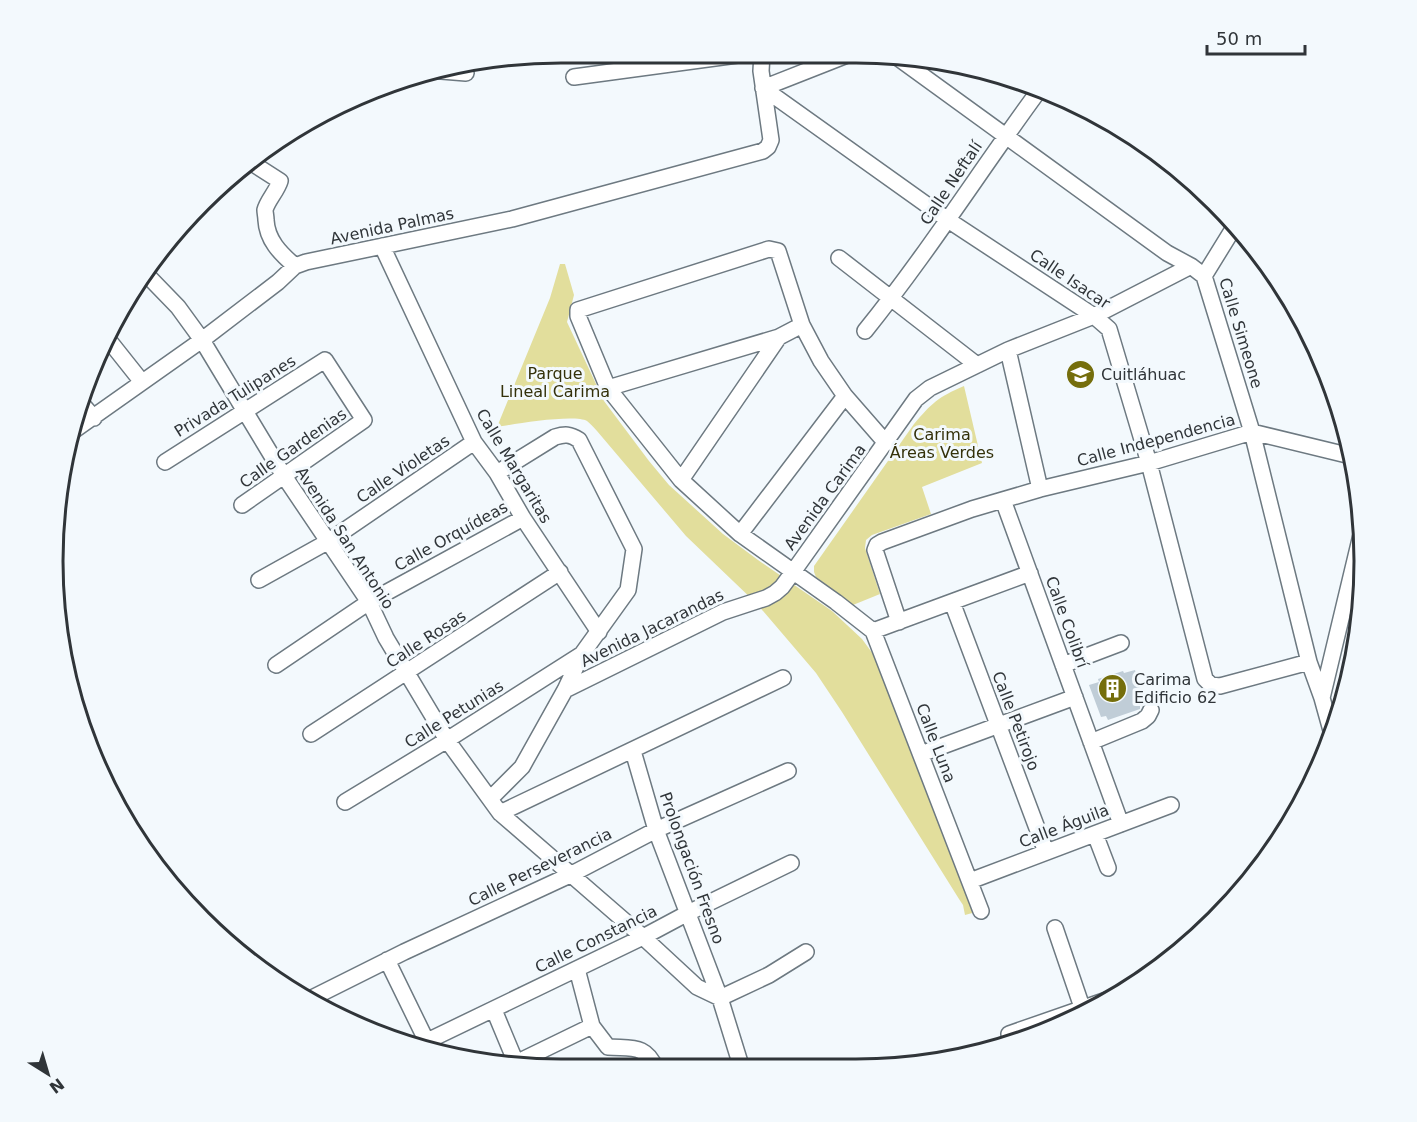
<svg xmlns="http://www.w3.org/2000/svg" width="1417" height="1122" viewBox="0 0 1417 1122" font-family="'DejaVu Sans',sans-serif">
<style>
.green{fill:#e2de9c}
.building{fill:#c0cdd7}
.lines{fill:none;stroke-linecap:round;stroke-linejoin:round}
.street-casing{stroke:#6d7981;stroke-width:18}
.street{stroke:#fff;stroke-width:15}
.labels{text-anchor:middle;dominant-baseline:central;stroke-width:6;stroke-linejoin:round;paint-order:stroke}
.street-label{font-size:16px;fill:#303539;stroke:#f3f9fd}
.park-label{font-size:16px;fill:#34310a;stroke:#f3f9fd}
.poi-label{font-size:16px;fill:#303539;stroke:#f3f9fd;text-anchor:start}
.rim{fill:none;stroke:#303539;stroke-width:3}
</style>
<rect width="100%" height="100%" fill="#f3f9fd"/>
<path class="green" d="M560 264H565L574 295 567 322 574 337 604 401 649 461 669 485 723 534 758 560 832 611 862 639 873 654 889 689 951 855 964 883 976 912 965 915 963 905 959 899 842 712 816 673 757 604 686 536 597 431C594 428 591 424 587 421 574 414 514 424 497 427L550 298Z
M964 386 982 463 922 487 931 514 872 535 866 540 865 548 880 594 853 605 816 577 814 572V566L914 424C932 403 938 397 964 386Z"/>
<path class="building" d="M1135 670 1145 702 1140 706V709L1108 720 1106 716 1101 717 1089 685 1099 682 1098 679 1123 671 1124 673Z"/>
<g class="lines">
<defs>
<path id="street" d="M894 55 1167 253 1191 266 1204 276 1252 432 1309 662 1322 698 1332 734
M429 70 466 73
M574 77 752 53
M763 88 948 220 1094 316 1109 329 1149 463 1205 679 1211 685 1220 686 1309 662
M763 88 852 53
M252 163 280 181C277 191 267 201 265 210 265 213 266 216 266 220 267 240 280 253 295 266
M382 246 474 442 497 473 523 518 599 632
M839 258 977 365
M146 274 178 307 202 340 284 476 369 602 386 638 447 740 500 813 643 937 697 987 720 998
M1204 276 1233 229
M865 331C928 253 981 169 1040 89
M107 338 142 382
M1008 350 1040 489
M608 388 779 337
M81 403 94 418
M69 434 202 340 278 282 295 266 306 262 512 219 763 151 768 147 771 140 761 71 762 53
M886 443 845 396 821 361 802 325 778 251 769 249 578 310V316L608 388 681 480 740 534 836 602 873 631 981 911
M165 462 325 360 364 420 242 505
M681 480 779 337 802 325
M1003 500 1121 824
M740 534 845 396
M259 580 329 541 474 442
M952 602 1046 852
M899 622 875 550 877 545 882 542 972 509 1040 489 1149 463 1252 432 1351 456
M873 631 1030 573
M276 665 369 602 523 518
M1063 665 1121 643
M565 690 723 612 766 598 775 593 782 587 793 572 916 399 930 388 1008 350 1094 316 1191 266
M1322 698 1361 535
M311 734 560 572
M1091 742 1142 721 1148 716 1151 710
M633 751 656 830 720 998 742 1069
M921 754 1075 697
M490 799 522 767 565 690 582 654 628 590 634 549 579 440C570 434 565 434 555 437L497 473
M345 802 447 740 582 654
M500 813 783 678
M1095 834 1108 868
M970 881 1171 805
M1055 928 1084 1013
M387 960 427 1042
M577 969 592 1026 608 1047C632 1049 646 1044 656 1069
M720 998 769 975 806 952
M308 1000 404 952 570 875 656 830 788 771
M494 1010 514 1058 520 1061 592 1026
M1009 1034 1118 996
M417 1046 643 937 688 913 791 863"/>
</defs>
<use href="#street" class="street-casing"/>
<use href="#street" class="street"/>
</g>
<defs>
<symbol id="school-disc" viewBox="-11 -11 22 22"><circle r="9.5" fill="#756e0c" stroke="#f3f9fd"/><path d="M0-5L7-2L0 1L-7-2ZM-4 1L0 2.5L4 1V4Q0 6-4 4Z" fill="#fff"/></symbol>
<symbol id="building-disc" viewBox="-11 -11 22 22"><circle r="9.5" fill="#756e0c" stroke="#f3f9fd"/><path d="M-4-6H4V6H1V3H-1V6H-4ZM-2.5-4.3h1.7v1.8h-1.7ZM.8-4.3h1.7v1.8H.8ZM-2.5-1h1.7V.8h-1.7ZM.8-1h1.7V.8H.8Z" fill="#fff"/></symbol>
</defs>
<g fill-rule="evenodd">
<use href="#school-disc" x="1064" y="358" width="33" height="33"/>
<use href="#building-disc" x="1096" y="672" width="33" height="33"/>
</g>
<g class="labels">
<g class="street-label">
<text transform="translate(951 183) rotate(-56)">Calle Neftalí</text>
<text transform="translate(392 226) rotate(-12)">Avenida Palmas</text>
<text transform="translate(1070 279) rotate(34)">Calle Isacar</text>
<text transform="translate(1241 333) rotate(73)">Calle Simeone</text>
<text transform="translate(235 396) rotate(-32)">Privada Tulipanes</text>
<text transform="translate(1156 440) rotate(-15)">Calle Independencia</text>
<text transform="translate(293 448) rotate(-35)">Calle Gardenias</text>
<text transform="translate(514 466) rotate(59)">Calle Margaritas</text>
<text transform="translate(403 469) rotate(-34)">Calle Violetas</text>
<text transform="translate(825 497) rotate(-54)">Avenida Carima</text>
<text transform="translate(451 536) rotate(-29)">Calle Orquídeas</text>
<text transform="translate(345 538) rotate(57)">Avenida San Antonio</text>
<text transform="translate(1067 622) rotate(70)">Calle Colibrí</text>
<text transform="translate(652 628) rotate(-26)">Avenida Jacarandas</text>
<text transform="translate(426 639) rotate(-33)">Calle Rosas</text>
<text transform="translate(454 714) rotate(-32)">Calle Petunias</text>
<text transform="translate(1016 721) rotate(69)">Calle Petirojo</text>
<text transform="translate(936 743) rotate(69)">Calle Luna</text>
<text transform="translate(1064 826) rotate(-21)">Calle Águila</text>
<text transform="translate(540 867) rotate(-26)">Calle Perseverancia</text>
<text transform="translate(692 868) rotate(70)">Prolongación Fresno</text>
<text transform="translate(596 939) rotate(-26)">Calle Constancia</text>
</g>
<g class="park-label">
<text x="555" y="373">Parque<tspan x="555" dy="18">Lineal Carima</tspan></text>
<text x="942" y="434">Carima<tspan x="942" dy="18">Áreas Verdes</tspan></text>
</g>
<g class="poi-label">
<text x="1101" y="374">Cuitláhuac</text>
<text x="1134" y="679">Carima<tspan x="1134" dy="18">Edificio 62</tspan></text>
</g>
</g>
<path d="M0 0H1417V1122H0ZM561 63H856A498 498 0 0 1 1354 561V561A498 498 0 0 1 856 1059H561A498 498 0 0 1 63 561V561A498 498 0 0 1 561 63Z" fill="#f3f9fd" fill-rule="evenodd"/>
<path class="rim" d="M561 63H856A498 498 0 0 1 1354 561V561A498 498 0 0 1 856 1059H561A498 498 0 0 1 63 561V561A498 498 0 0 1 561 63Z"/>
<g transform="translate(48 1074) rotate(143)" stroke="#f3f9fd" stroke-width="4.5" paint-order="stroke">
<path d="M0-4.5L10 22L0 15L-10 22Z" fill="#303539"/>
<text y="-9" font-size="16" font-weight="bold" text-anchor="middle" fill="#303539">N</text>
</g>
<path d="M1207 45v9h98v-9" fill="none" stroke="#303539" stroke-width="3"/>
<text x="1216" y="45" font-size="18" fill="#303539" stroke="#f3f9fd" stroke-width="4.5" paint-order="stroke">50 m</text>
</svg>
